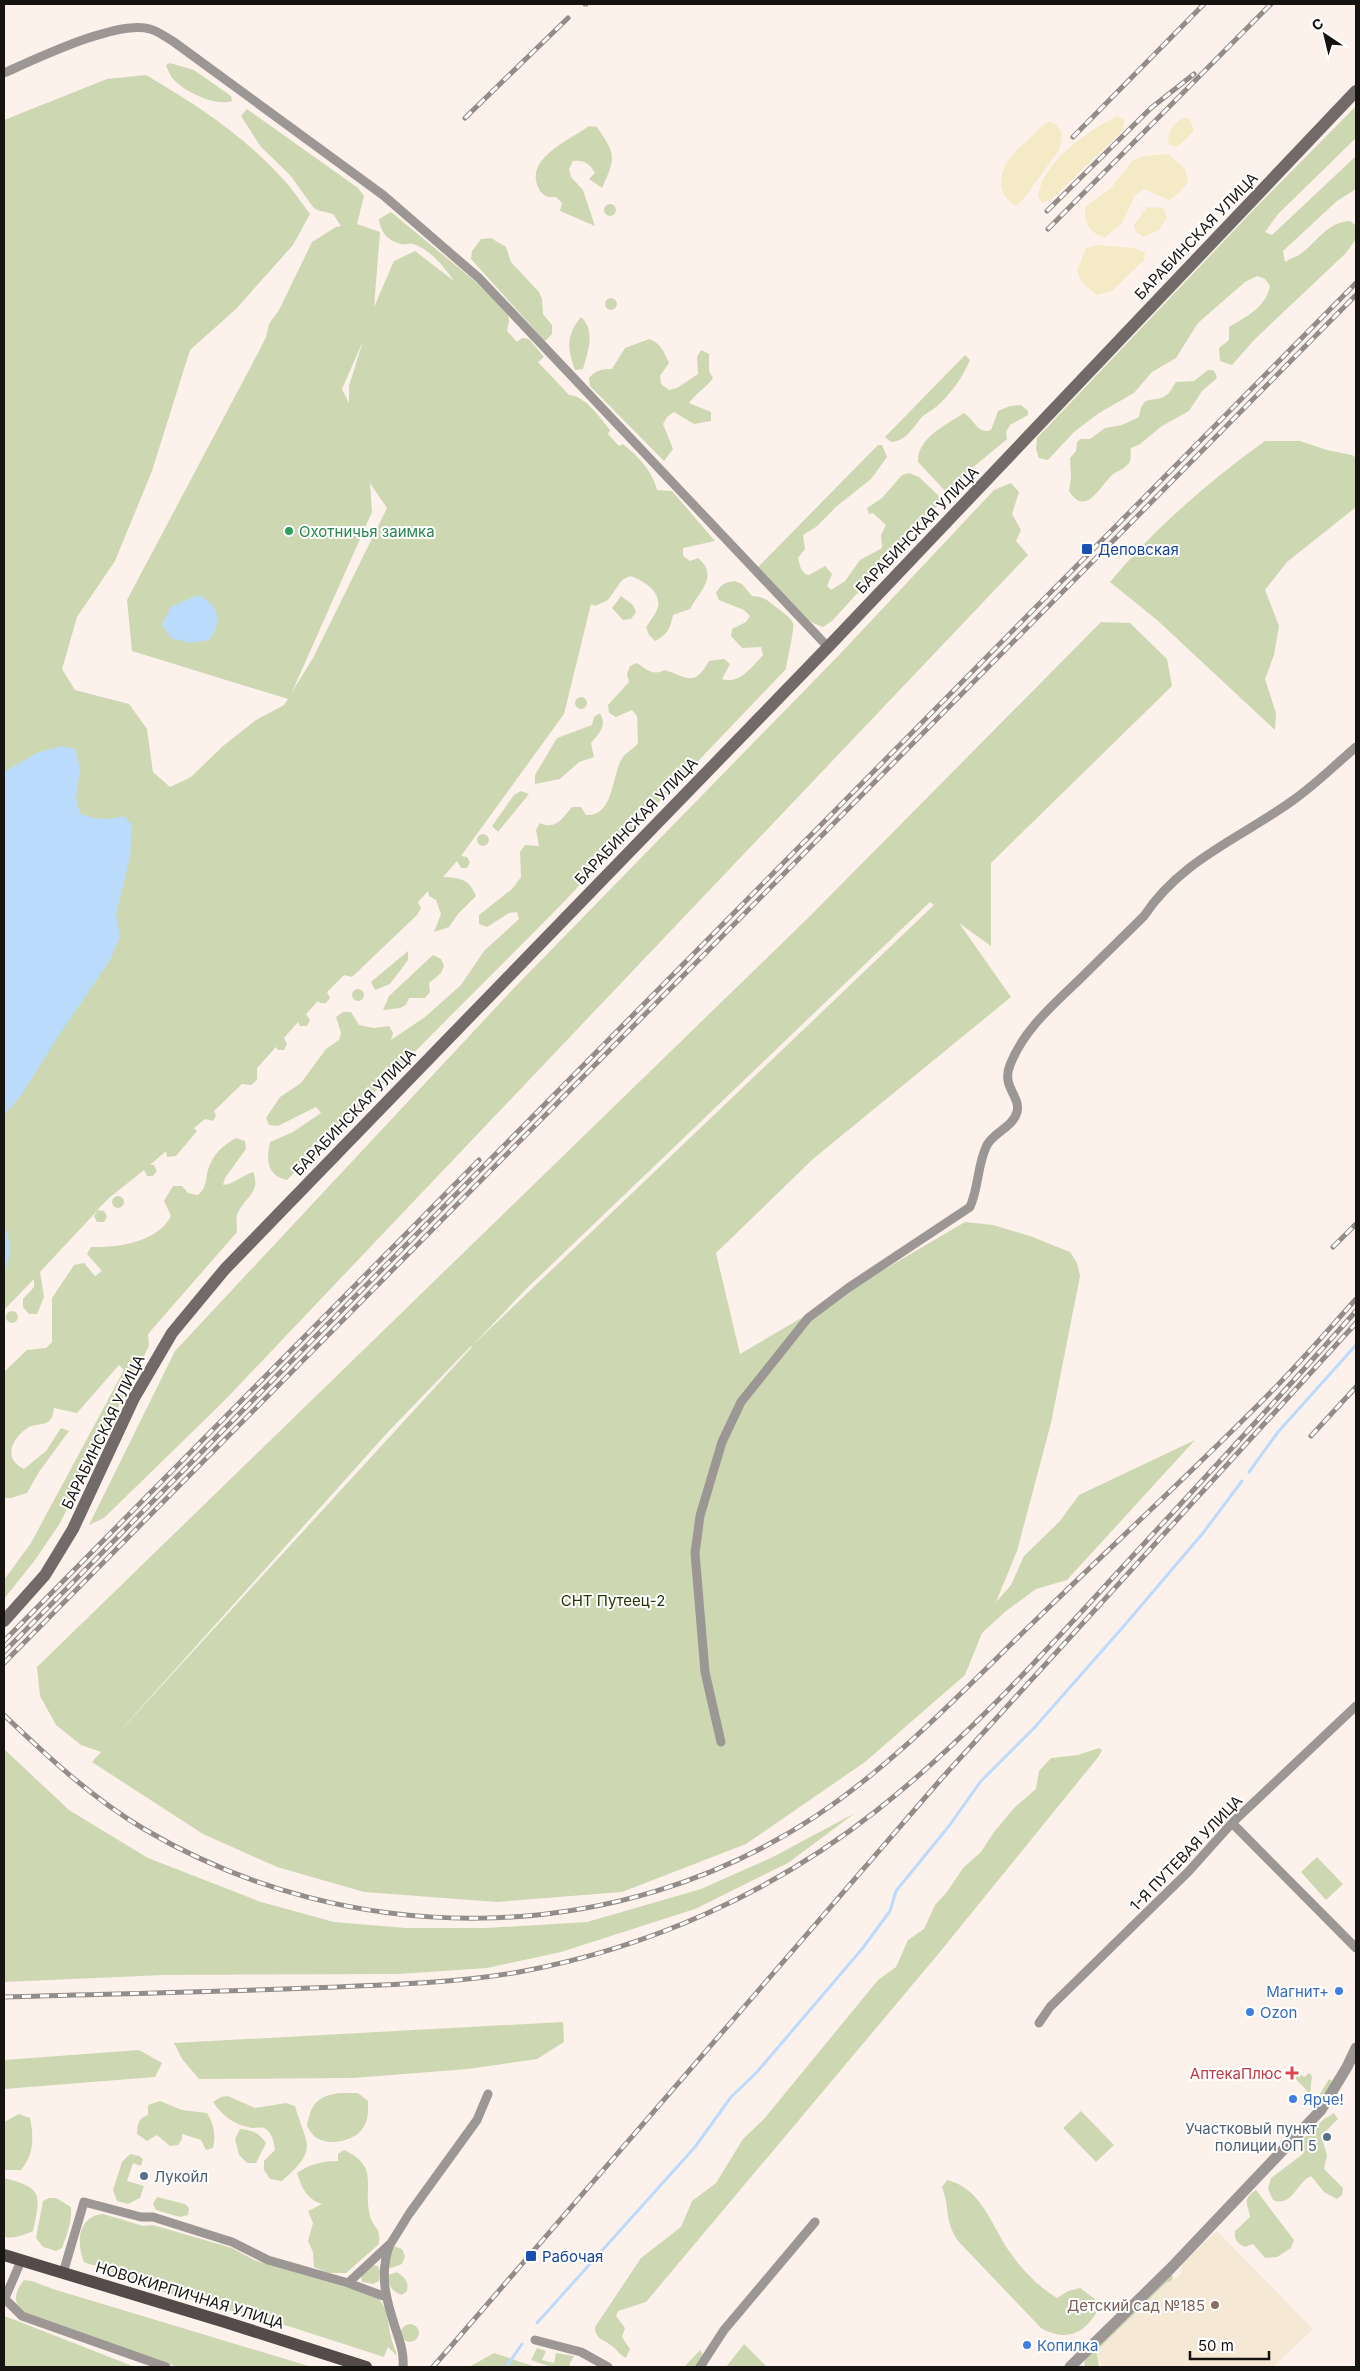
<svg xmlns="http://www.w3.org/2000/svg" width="1360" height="2371" viewBox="0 0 1360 2371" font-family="Inter,sans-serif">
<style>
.education{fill:#f5e8d4}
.green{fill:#cdd8b3;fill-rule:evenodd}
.sand{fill:#f4eac5}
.water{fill:#bbdbfc}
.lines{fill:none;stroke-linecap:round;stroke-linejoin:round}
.stream{stroke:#bbdbfc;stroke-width:3}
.minor{stroke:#9c9695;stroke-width:9}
.tertiary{stroke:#9c9695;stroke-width:11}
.secondary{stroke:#726a69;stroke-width:12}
.primary{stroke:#554b4a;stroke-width:12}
.rail-casing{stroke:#948c88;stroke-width:5}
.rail{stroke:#fff;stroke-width:3;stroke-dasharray:9;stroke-linecap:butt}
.leisure-dot{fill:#2e9e5b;stroke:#fff;stroke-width:2}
.transit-dot{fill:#1a4fb4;stroke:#fff;stroke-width:2}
.shop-dot{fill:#3f7fe0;stroke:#fff;stroke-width:2}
.health-dot{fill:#e0444e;stroke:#fff;stroke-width:2}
.service-dot{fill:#5c6f8a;stroke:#fff;stroke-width:2}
.education-dot{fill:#8d6e63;stroke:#fff;stroke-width:2}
.labels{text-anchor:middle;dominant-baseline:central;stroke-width:4;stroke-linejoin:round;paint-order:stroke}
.street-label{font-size:15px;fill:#171311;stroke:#fff}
.leisure-label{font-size:15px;fill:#27864d;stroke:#fff;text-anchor:start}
.transit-label{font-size:15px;fill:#164399;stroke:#fff;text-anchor:start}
.park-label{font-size:15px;fill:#293403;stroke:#fff}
.shop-label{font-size:15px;fill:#366cbe;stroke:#fff;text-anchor:start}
.health-label{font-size:15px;fill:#be3a42;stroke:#fff;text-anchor:end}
.service-label{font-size:15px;fill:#4e5e75;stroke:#fff;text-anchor:end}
.education-label{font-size:15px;fill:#785e54;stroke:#fff;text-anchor:end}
</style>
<rect width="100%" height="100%" fill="#fdf1eb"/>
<path class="education" d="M1217 2231 1313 2329 1273 2367H1104L1091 2353 1165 2280 1177 2278 1181 2274 1183 2263Z"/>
<path class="green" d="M170 63 194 70 231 96 232 101C217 107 185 92 174 80 170 76 168 70 166 65Z
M146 75C194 103 243 135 281 177 292 188 301 202 310 214L293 245 236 309 190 350 152 471 115 561 77 617 62 669 75 690 129 704 147 729 153 772 170 787 191 777 223 746 256 720 284 705 288 699 132 651 127 600 259 351 266 337 269 324 279 310 312 242 336 227 341 226 333 214 317 210 313 207 290 175 261 147 241 116 247 109 358 188 364 196 357 224 380 232 374 307 394 261 415 251 454 281C445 268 430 249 413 244 410 243 405 245 401 244 388 241 380 232 379 219L391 212 482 287 508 315 509 321 507 331 517 342 522 338 529 339 544 357 538 362 569 395C586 396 600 418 610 430L608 434 619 446 623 444C638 456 653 472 657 490L672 491 715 541 683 548V556L690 561 698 558C719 575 700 591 690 609L673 615C670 629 668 634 655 641L649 635 646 627C650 621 654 616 657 610 664 593 643 580 630 576L622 580 608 600 595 606 591 604 564 714 461 856 467 857 470 862 467 868H461L457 861 443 877C459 878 469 878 476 896L458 914 449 927 434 932 441 914 436 900 429 896 428 891 418 902 421 908 417 915 352 977 344 975 327 992 330 998 326 1003H320L318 1001 306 1014 310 1020 307 1026H300L298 1022 284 1038 287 1044 284 1050H278L276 1047 257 1068V1080L251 1085 242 1084 214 1111 216 1116 213 1121 205 1119 194 1128 197 1131 176 1156 167 1157 166 1151 150 1165H154L157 1171 153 1176H147L144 1170 109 1198 97 1210 104 1211 107 1216 104 1222H97L94 1216 97 1211 40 1272 44 1297 37 1314H29L23 1307V1299L34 1287V1279L4 1310V120L107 79ZM363 341 349 386V403L342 389ZM370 483 387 508 313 658 292 692 372 512Z
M1356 106V138L1278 214 1265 232 1272 235 1356 156V189L1337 201 1283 251 1285 262C1289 259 1295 257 1299 255 1317 243 1326 222 1350 221L1356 226V239L1346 253 1254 340 1232 365 1220 361 1219 348 1229 340V327C1246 317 1266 307 1270 286L1265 279 1257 276 1245 282 1198 323 1176 358 1152 372 1134 393 1099 413 1074 432 1048 460 1039 458 1036 449 1037 438 1261 202Z
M589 126 597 127C616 155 616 157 602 188L589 179 595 173C589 163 584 160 573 161L569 169 571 177 583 190 595 226 560 211 562 203 556 197C547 198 542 196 538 187 525 158 570 140 589 126Z
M604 210a6 6 0 1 1 12 0a6 6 0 1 1-12 0Z
M491 238 506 247 511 262 539 292 542 299 543 314 552 325V334L545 341 471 259 472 251 481 239Z
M605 304a6 6 0 1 1 12 0a6 6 0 1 1-12 0Z
M581 317C596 331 588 351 583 369L575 370C567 348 566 335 581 317Z
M649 339C661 343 664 352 669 363L660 376 661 384 669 390 677 388 698 374 697 357 701 350 709 354V371L713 378C706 388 696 393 689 403L711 412V421L694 424 674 412 667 417 663 424 673 449 664 461 590 386 589 378C596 370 601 369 612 369L625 348Z
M965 355 970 360C963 377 950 395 936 407 932 410 927 413 923 416 913 427 907 441 891 442L885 437Z
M1208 370H1213L1216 374 1217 378 1202 391 1189 411 1162 426 1140 444 1131 448C1130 453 1132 458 1129 463 1125 469 1117 471 1112 475 1100 486 1086 518 1069 491L1071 477 1070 458 1076 451 1077 442 1081 439H1090L1105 428 1122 425 1139 417C1143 390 1155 406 1169 393 1171 390 1174 385 1176 382L1194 381Z
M1021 405 1028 411V415L1010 425 1006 432 1007 439 970 470 948 494 918 462C917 438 946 425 964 413 975 420 978 435 991 430L998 411 1010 406Z
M1265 441H1300L1327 450 1352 455 1356 458V507L1287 562 1265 590 1279 626 1274 655 1265 679 1276 713 1275 730 1157 620 1110 582C1155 528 1208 482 1265 441Z
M878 445H882L887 457 871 479 837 506 816 527 803 535 805 549 798 558 801 569 805 574 809 575 825 566 832 574 827 586 831 590 845 581 860 560 882 548 881 535 886 525 873 513 869 514 867 508 882 498 902 475 909 473 919 477 940 497 939 504 832 621 823 627C796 619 776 587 758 567Z
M1011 483 1019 492 1012 514 1021 530 1016 541 1028 555 223 1402 104 1518 89 1525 175 1351 515 987 840 654 994 490Z
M735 581 742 584 752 596C762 596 768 600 776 607 781 611 790 617 793 623 795 628 787 660 786 669L556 910 287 1180C267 1176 266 1159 270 1142L293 1132 321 1113 316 1107 278 1126 269 1125 266 1118 280 1097 301 1083 326 1049 339 1040 341 1033 336 1017 343 1012H351L359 1025 374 1028 389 1026 393 1033 391 1040 425 1017 461 985 484 951 519 919 517 912 509 913 487 927 479 924V915L512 889 521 877 520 852 525 845 539 846 536 830 540 823C556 831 563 817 572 807H581L586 815C613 817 612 777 621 760 625 752 633 750 638 743L637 716 632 710 616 717 609 713 608 705 629 682 627 674 630 666 637 663C647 670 653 676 665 670 687 677 694 688 709 661L724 659 730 664 722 679C739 685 752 667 763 655L761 647 742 648 731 636 732 629 746 622 750 616 744 610 719 600 716 593C721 584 726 582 735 581Z
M621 596 633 605 636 612 631 619 623 620 612 608Z
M1101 622 1130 623 1167 659 1172 686 991 863V946L959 923 1011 997 813 1159 716 1253 740 1354 965 1222 993 1225 1030 1236 1070 1252 1077 1263 1080 1276 1051 1423 1017 1551 996 1602 1011 1585 1024 1556 1060 1521 1079 1495 1195 1440 1067 1580 1036 1589 1006 1611 982 1633 965 1675 865 1762 746 1844 622 1892 497 1902 364 1892 277 1867 203 1834 92 1762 101 1752 81 1745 56 1725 40 1696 37 1667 810 916ZM930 902 934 905 473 1345 526 1289ZM471 1346 472 1347 111 1741 387 1433Z
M575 703a6 6 0 1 1 12 0a6 6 0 1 1-12 0Z
M600 713C607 726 600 732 591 743L594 757 579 762 560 779 535 784V775L557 738 592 725 594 717Z
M521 791 529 794 498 832 492 826 514 795Z
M477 840a6 6 0 1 1 12 0a6 6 0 1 1-12 0Z
M408 951V960L390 984 375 990 371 982Z
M433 955 441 959 444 966 441 973 429 983 430 992 425 998H409L406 1005 400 1008 383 1010 389 996Z
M352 995a6 6 0 1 1 12 0a6 6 0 1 1-12 0Z
M236 1138 245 1141 246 1149 225 1178 223 1185C235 1184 242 1175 253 1172 262 1193 243 1198 237 1215 236 1219 237 1227 237 1232L148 1334 149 1346 60 1523 35 1560 4 1599V1580L31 1543 124 1370 119 1365 77 1413 54 1408C53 1413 53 1419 48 1422 43 1425 35 1424 29 1427 12 1437 2 1459 24 1469L46 1451 61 1428 69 1431 39 1472 27 1493 11 1498H4V1372L27 1350 46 1348 52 1342V1298L74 1265 84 1263 95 1276 102 1271 87 1254 91 1247C117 1248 158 1242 171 1216L164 1201 173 1186H182L188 1193 198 1195C207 1187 205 1181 208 1170 213 1154 222 1146 236 1138Z
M112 1202a6 6 0 1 1 12 0a6 6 0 1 1-12 0Z
M6 1317a6 6 0 1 1 12 0a6 6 0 1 1-12 0Z
M1099 1748 1102 1750 1099 1756 940 1952 646 2302 618 2311 616 2316 625 2328 622 2337 630 2349 626 2358C620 2355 618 2351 613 2347 605 2339 595 2340 595 2327L641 2258 681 2227 692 2201 716 2183 743 2139 764 2119 878 1980 896 1967 908 1940 924 1929 935 1905 947 1892 963 1868 981 1852 994 1832 1015 1807 1036 1789 1039 1771 1051 1758 1078 1755Z
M4 1749 69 1810 148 1858 261 1902 334 1922 406 1928H485L587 1922 701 1889 771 1858 855 1813 788 1863 695 1909 561 1952 487 1968 398 1974 164 1975 4 1982Z
M1317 1857 1343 1884 1326 1900 1301 1872Z
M563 2022 564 2042 537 2059 468 2069 353 2078 199 2079 182 2059 174 2043Z
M139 2050 162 2063 155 2077 4 2089V2060Z
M1298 2072 1304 2077 1309 2073 1312 2076 1310 2094 1294 2077Z
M1329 2079 1335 2083 1322 2105 1316 2100Z
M340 2093H358L368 2101C368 2111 369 2120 363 2128 354 2142 327 2147 314 2136 311 2133 309 2129 307 2126 311 2104 317 2096 340 2093Z
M228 2096 255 2108 286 2103 295 2106C307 2147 319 2148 282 2181L270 2179 264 2170V2161L275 2150C274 2142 272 2132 264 2128 261 2127 256 2128 252 2128 235 2125 222 2116 213 2102L221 2097Z
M160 2101 182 2110 207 2113C214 2124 216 2136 213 2148L206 2150 201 2140 182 2134V2139L178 2145 170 2146 157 2135 147 2141 137 2134C138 2123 138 2119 148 2115V2105Z
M1081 2111 1114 2145 1096 2162 1063 2128Z
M1334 2113 1338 2119 1321 2136 1327 2155 1324 2169 1343 2188 1342 2195 1337 2199 1324 2192 1311 2176C1297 2182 1292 2208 1273 2200L1268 2189 1271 2178 1303 2154 1300 2142 1324 2119Z
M19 2114 30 2118C34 2138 34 2154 21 2170H4V2122Z
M240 2129C253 2130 259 2133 266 2143L256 2163H247L239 2155 235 2139Z
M344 2150C381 2167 362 2186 370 2216 374 2230 381 2226 379 2244L346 2273H329L314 2267 313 2252 308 2241 313 2223 308 2211 322 2204C307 2199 302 2189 297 2173 310 2164 322 2161 338 2161V2154Z
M130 2154 139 2156 143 2159 141 2166 133 2163 127 2181 144 2186 140 2198 128 2204 117 2201 113 2190 122 2162Z
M4 2178C43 2188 41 2194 33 2231 24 2235 14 2239 4 2237Z
M947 2180C983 2188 992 2229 1012 2255 1024 2272 1039 2287 1057 2298L1068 2291 1080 2288 1095 2299 1099 2308C1086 2333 1067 2343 1041 2328L958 2241C944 2220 950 2208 942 2187Z
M1256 2190 1294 2240 1291 2248 1277 2257 1265 2258 1253 2244 1245 2247C1237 2243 1234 2240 1235 2231L1250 2217C1248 2202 1241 2201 1256 2190Z
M157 2197 185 2204 189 2208 188 2215 180 2217 156 2210 153 2204Z
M49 2198H56L71 2207C72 2221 67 2235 62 2248L56 2251 43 2247 36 2238 43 2201Z
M103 2214 143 2226 153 2225 232 2248 254 2260 375 2296C389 2306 387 2321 391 2337 392 2343 396 2349 397 2356L388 2347 384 2357 291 2327 127 2282C124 2280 108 2269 105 2268 98 2265 91 2266 84 2262 76 2243 78 2216 103 2214Z
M394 2246 402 2249 405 2256 402 2264 391 2268 387 2267 386 2250Z
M373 2265 378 2266 380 2271 379 2281 373 2284 362 2282 361 2276Z
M397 2272C405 2278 409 2281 407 2291L402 2295C391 2291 389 2286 388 2275Z
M1171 2273 1173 2277 1171 2281 1166 2283 1096 2351 1099 2366 1085 2367 1084 2357Z
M24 2280 32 2281 53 2289 312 2367H178L25 2314C12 2303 14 2293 24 2280Z
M4 2316 15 2320 135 2367H4Z
M401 2333a9 9 0 1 1 18 0a9 9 0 1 1-18 0Z
M744 2344 767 2367H726Z
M537 2348 546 2351 542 2360 554 2363 556 2353 574 2356 569 2365 573 2367H551L531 2360Z
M700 2350 703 2355 696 2367H684Z
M494 2353 536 2367H469Z"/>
<path class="sand" d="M1117 116 1124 120V129L1052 199 1042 203 1038 196C1044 160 1087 132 1117 116Z
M1183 118 1190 119 1194 131 1177 147 1169 145C1166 132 1173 125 1183 118Z
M1049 122 1056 124 1062 134 1059 150 1025 197 1016 206C994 194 999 169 1014 153 1018 148 1024 144 1029 140 1036 132 1039 126 1049 122Z
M1168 154 1185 169 1188 182 1179 193 1169 200 1144 189 1135 195 1122 223 1105 237C1088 233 1084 223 1085 207L1111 188 1133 160 1144 156Z
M1147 207 1163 208 1167 218 1159 230 1144 237 1136 232 1134 225Z
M1097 245 1133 248 1145 252 1144 260 1112 291 1097 295 1082 283 1077 271 1086 248Z"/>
<path class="water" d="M198 595C219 604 223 622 209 640L191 643 171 638 162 625 171 607Z
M62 746 75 749 80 769 76 798 80 814C96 819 107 821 124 816L132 825 130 857 116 914 120 937 110 960 55 1041 22 1094 4 1115V772L37 753Z
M4 1223C10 1239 12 1257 4 1273Z"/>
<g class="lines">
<path class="stream" d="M1249 1472 1278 1432 1356 1345
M537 2323 695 2147 731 2097 757 2072 862 1949 890 1911 896 1891 949 1826 981 1781 1035 1727 1123 1627 1203 1533 1242 1481
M506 2367 522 2344"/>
<path class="minor" d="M4 73C36 59 118 19 150 29 158 31 167 38 174 42L383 195 479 278 828 647
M721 1742 705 1672 695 1553 700 1516 722 1442 741 1402 808 1318 848 1288 970 1207C979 1187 977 1165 987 1145 994 1132 1013 1127 1017 1112 1021 1096 1001 1087 1010 1065 1024 1029 1054 1004 1081 978 1102 957 1123 937 1144 916 1181 860 1239 839 1292 801 1315 785 1335 765 1356 747
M1232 1823 1356 1948
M1039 2023 1050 2007 1188 1872 1232 1823 1356 1706
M390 2244C378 2275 387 2303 397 2333 401 2345 404 2354 403 2367
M63 2273 84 2202 141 2217H153L232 2242 268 2260 348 2283 386 2297
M348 2283 391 2243 409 2214 477 2120 488 2094
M4 2298 22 2316 166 2367
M5 2298 21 2261
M535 2340 581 2352 608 2367
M700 2367 724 2330 815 2222"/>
<path class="tertiary" d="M1070 2367 1171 2268 1321 2110 1347 2067 1356 2048"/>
<path class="secondary" d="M4 1621 45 1575 73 1529 134 1398 172 1333 225 1269 828 647 1356 91"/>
<path class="primary" d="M4 2255 225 2322 366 2367"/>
<defs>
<path id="rail" d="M585 4H586
M465 118 568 18
M1073 137 1204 4
M1047 211 1151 108 1194 74
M1048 229 1271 4
M1333 1247 1356 1224
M1311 1436 1356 1387
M4 1641 479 1160
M4 1652 1356 283
M4 1663 1356 295
M4 1715C48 1757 92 1798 144 1829 350 1951 615 1949 816 1816 900 1760 970 1683 1043 1613 1117 1541 1194 1470 1267 1396 1298 1365 1327 1331 1356 1299
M4 1997C106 1994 208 1992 310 1988 380 1985 450 1984 519 1972 649 1948 772 1893 876 1811 965 1741 1041 1656 1117 1573 1197 1486 1278 1399 1356 1311
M433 2367 942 1778 1356 1323"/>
</defs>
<use href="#rail" class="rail-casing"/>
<use href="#rail" class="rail"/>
</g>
<circle class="leisure-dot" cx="289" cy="531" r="5"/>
<g class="transit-dot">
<rect x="1081" y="543" width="12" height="12" rx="2.5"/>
<rect x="525" y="2250" width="12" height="12" rx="2.5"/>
</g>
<g class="shop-dot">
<circle cx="1339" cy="1991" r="5"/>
<circle cx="1250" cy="2012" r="5"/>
<circle cx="1293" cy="2099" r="5"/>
<circle cx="1027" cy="2345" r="5"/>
</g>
<path class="health-dot" d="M1289.5 2065.5h5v5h5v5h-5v5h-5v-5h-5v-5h5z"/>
<g class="service-dot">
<circle cx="1327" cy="2137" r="5"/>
<circle cx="144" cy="2176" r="5"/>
</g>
<circle class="education-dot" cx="1215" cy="2305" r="5"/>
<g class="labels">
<g class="street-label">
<text transform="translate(1196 236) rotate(-46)">БАРАБИНСКАЯ УЛИЦА</text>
<text transform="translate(917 530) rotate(-46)">БАРАБИНСКАЯ УЛИЦА</text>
<text transform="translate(636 821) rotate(-46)">БАРАБИНСКАЯ УЛИЦА</text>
<text transform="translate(354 1112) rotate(-46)">БАРАБИНСКАЯ УЛИЦА</text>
<text transform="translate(103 1432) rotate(-64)">БАРАБИНСКАЯ УЛИЦА</text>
<text transform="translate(1186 1853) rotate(-46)">1-Я ПУТЕВАЯ УЛИЦА</text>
<text transform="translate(190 2295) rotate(17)">НОВОКИРПИЧНАЯ УЛИЦА</text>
</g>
<g class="leisure-label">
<text x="299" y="531">Охотничья заимка</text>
</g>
<g class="transit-label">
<text x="1098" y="549">Деповская</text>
<text x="542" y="2256">Рабочая</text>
</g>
<g class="park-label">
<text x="613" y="1600">СНТ Путеец-2</text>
</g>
<g class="shop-label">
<text x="1329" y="1991" text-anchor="end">Магнит+</text>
<text x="1260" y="2012">Ozon</text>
<text x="1303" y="2099">Ярче!</text>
<text x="1037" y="2345">Копилка</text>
</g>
<g class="health-label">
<text x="1282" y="2073">АптекаПлюс</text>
</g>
<g class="service-label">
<text x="1317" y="2128">Участковый пункт<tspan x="1317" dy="17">полиции ОП 5</tspan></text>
<text x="154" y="2176" text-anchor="start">Лукойл</text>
</g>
<g class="education-label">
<text x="1205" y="2305">Детский сад №185</text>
</g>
</g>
<rect width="1360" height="2371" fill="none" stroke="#171311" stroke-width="10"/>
<g transform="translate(1325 35) rotate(325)" stroke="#ffffff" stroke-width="4" paint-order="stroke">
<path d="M0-4L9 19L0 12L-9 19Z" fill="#171311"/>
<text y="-8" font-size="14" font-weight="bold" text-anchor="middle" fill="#171311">С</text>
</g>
<path d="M1190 2351v8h79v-8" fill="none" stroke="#171311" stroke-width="2.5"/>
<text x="1198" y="2351" font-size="15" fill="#171311" stroke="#ffffff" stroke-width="4" paint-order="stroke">50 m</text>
</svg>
